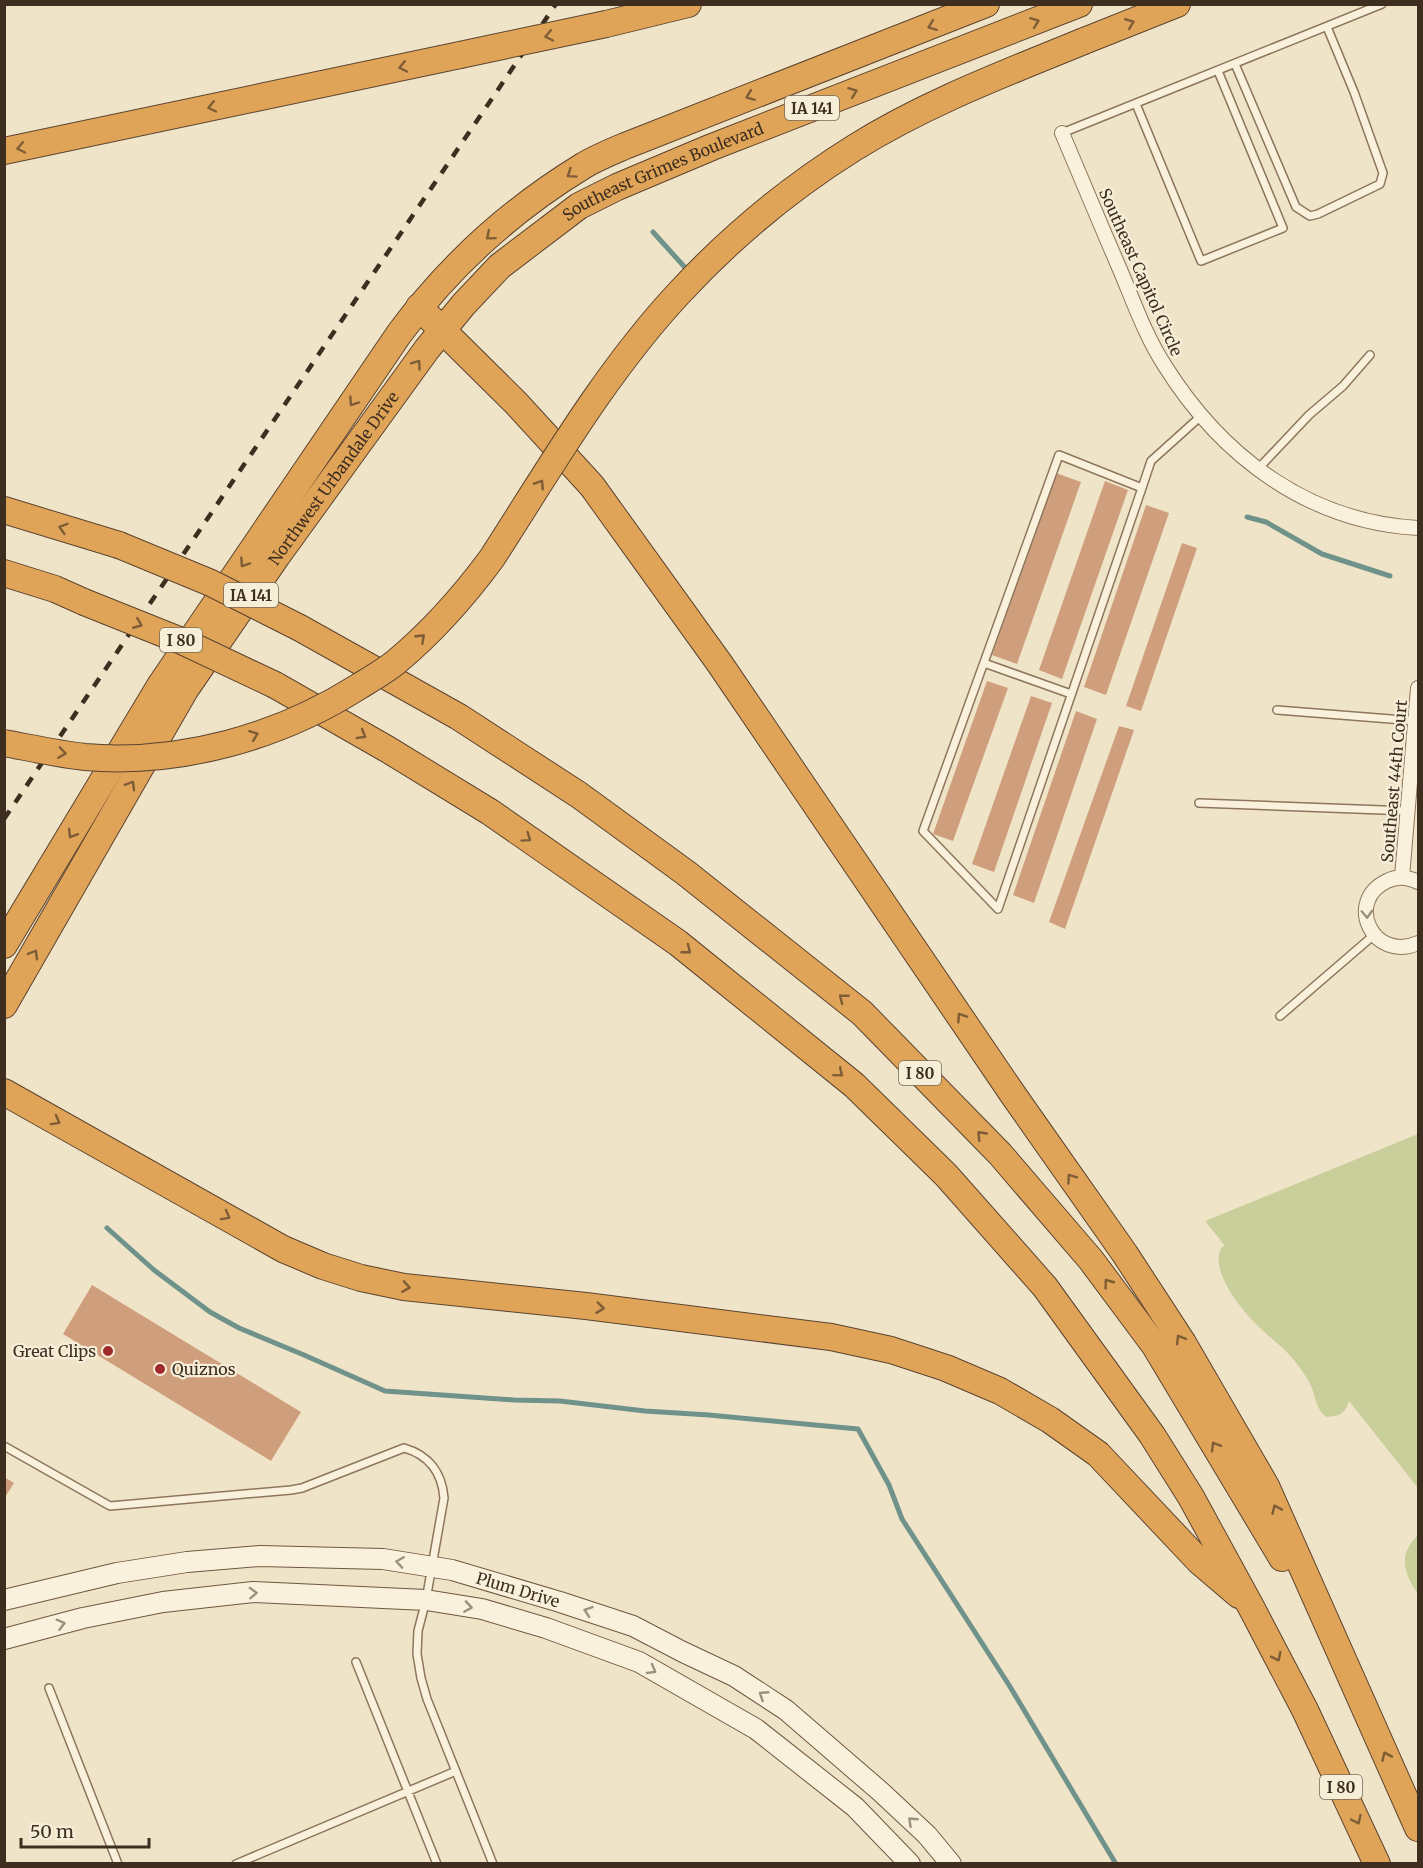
<svg xmlns="http://www.w3.org/2000/svg" width="1423" height="1868" viewBox="0 0 1423 1868" font-family="Merriweather,serif">
<style>
.green{fill:#c9cf9b}
.lines{fill:none;stroke-linecap:round;stroke-linejoin:round}
.stream{stroke:#6f938a;stroke-width:5}
.building{fill:#cf9f7d}
.lane-casing{stroke:#8d765c;stroke-width:10}
.street-casing{stroke:#8d765c;stroke-width:16}
.secondary-casing{stroke:#6f573f;stroke-width:22}
.highway-casing{stroke:#5b4430;stroke-width:28}
.lane{stroke:#faf1dc;stroke-width:7}
.street{stroke:#faf1dc;stroke-width:14}
.secondary{stroke:#faf1dc;stroke-width:20}
.highway{stroke:#e0a458;stroke-width:26}
.rail{stroke:#3d2e20;stroke-width:4.5;stroke-dasharray:10 10;stroke-linecap:butt}
.highway-bridge-casing{stroke:#5b4430;stroke-width:28;stroke-linecap:butt}
.highway-bridge{stroke:#e0a458;stroke-width:26}
.oneway{stroke:#7e5d36}
.oneway2{stroke:#9c907e}
.poi-dot{fill:#9e2a2b;stroke:#f7eed8;stroke-width:2}
.labels{text-anchor:middle;dominant-baseline:central;stroke-width:4.5;stroke-linejoin:round;paint-order:stroke}
.shield{fill:#f7eed8;stroke:#756857;stroke-width:1.5}
.shield-label{font-size:15px;font-weight:bold;fill:#3d2e20}
.street-label{font-size:16px;fill:#3d2e20;stroke:#f7eed8}
.poi-label{font-size:16px;fill:#3d2e20;stroke:#f7eed8;text-anchor:end}
</style>
<rect width="100%" height="100%" fill="#f0e4c8"/>
<path class="green" d="M1418 1134V1488L1349 1401C1345 1414 1340 1416 1326 1417 1315 1408 1316 1396 1310 1384 1306 1375 1298 1365 1292 1358 1281 1345 1266 1335 1255 1323 1240 1308 1208 1268 1222 1247L1225 1246 1205 1221Z
M1418 1535V1593C1414 1589 1413 1586 1410 1581 1401 1562 1404 1549 1418 1535Z"/>
<g class="lines">
<path class="stream" d="M653 232 690 273
M1247 517 1266 522 1322 554 1390 576
M107 1228 154 1270 210 1312 239 1328 304 1355 385 1391 514 1400 560 1401 645 1411 709 1415 858 1429 889 1485 902 1519 1009 1685 1116 1864"/>
</g>
<path class="building" d="M1056 473 1081 482 1017 664 992 655Z
M1105 481 1128 490 1062 679 1039 670Z
M1146 505 1169 513 1106 695 1084 687Z
M1182 543 1197 548 1141 711 1126 706Z
M987 681 1008 688 953 841 933 834Z
M1031 696 1052 703 994 872 972 864Z
M1076 711 1097 719 1034 903 1013 895Z
M1119 726 1134 730 1065 929 1049 922Z
M92 1285 301 1412 271 1461 63 1334Z
M4 1477 14 1483 4 1499Z"/>
<g class="lines">
<defs>
<path id="lane" d="M1235 64 1296 207 1310 216 1318 214 1380 184 1383 173 1354 92 1327 27
M1136 104 1201 261 1283 228 1218 71
M1062 133 1382 4
M1257 470 1309 415 1343 386 1370 355
M1142 488 1059 455 923 831 998 909 1142 488 1151 461 1201 416
M984 663 1071 694
M1277 710 1416 721
M1199 803 1409 811
M1280 1016 1374 935
M4 1446 110 1506 291 1490 302 1488 404 1448C429 1455 442 1473 444 1498L426 1600 418 1631 417 1654 421 1678 427 1699 493 1864
M356 1662 437 1864
M49 1688 118 1864
M236 1864 456 1771"/>
<path id="street" d="M1062 133C1082 180 1101 226 1121 272 1134 303 1146 337 1165 366 1222 457 1309 522 1418 528
M1402 877 1418 688
M1418 882C1408 877 1397 876 1387 881 1344 901 1373 963 1418 943"/>
<g id="secondary">
<path id="s1" d="M4 1600 117 1573 187 1562 260 1556 383 1559 452 1570 560 1602 633 1626 683 1652 734 1676 786 1710 881 1792 927 1835 951 1864"/>
<path d="M4 1639 83 1618 163 1602 253 1592 426 1600 482 1609 546 1628 639 1662 756 1729 855 1807 910 1864"/>
</g>
<g id="highway">
<path d="M606 24 688 4"/>
<path d="M1084 41 1177 4"/>
<path d="M4 151 460 55"/>
<path d="M419 307 516 403 592 486 720 664 1014 1096 1125 1254 1183 1343 1266 1486 1418 1828"/>
<path d="M4 510 119 545"/>
<path d="M4 573 55 589 84 602"/>
<path d="M300 628 459 717 579 795 686 873 862 1013 1000 1154 1091 1260 1155 1346 1282 1558"/>
<path d="M275 685 387 749 490 812 678 943 854 1085 946 1175 1045 1287 1152 1435 1191 1497 1250 1605 1305 1710 1377 1864"/>
<path d="M4 945 161 684 399 334C449 266 511 210 583 166 596 158 611 152 625 146L986 4"/>
<path id="s2" d="M4 1005 185 690 277 556 427 349 464 304 500 266 579 206 617 187 712 147 1079 4"/>
<path d="M4 1092 283 1249 323 1266 361 1278 404 1287 586 1306 831 1337 891 1350 946 1368 1000 1391 1050 1420 1098 1454 1199 1561 1239 1595"/>
</g>
</defs>
<use href="#lane" class="lane-casing"/>
<use href="#street" class="street-casing"/>
<use href="#secondary" class="secondary-casing"/>
<use href="#highway" class="highway-casing"/>
<use href="#lane" class="lane"/>
<use href="#street" class="street"/>
<use href="#secondary" class="secondary"/>
<use href="#highway" class="highway"/>
<path class="rail" d="M4 819 556 4"/>
<defs>
<path id="highway-bridge" d="M460 55 606 24
M119 545 211 583 300 628
M84 602 184 642 275 685
M4 743C31 748 58 754 85 757 180 765 279 737 358 687 371 679 385 671 396 662 432 632 464 596 492 558 550 468 606 371 680 292 731 237 790 188 854 148 926 103 1006 73 1084 41"/>
</defs>
<use href="#highway-bridge" class="highway-bridge-casing"/>
<use href="#highway-bridge" class="highway-bridge"/>
</g>
<defs><path id="oneway-chevron" d="M-2-3.5L2.5 0L-2 3.5" fill="none" stroke-width="1.6" stroke-linecap="round" stroke-linejoin="round" transform="scale(1.5)"/></defs>
<g class="oneway">
<use href="#oneway-chevron" transform="translate(1035 22) rotate(-21)"/>
<use href="#oneway-chevron" transform="translate(1130 23) rotate(-22)"/>
<use href="#oneway-chevron" transform="translate(932 26) rotate(159)"/>
<use href="#oneway-chevron" transform="translate(549 36) rotate(168)"/>
<use href="#oneway-chevron" transform="translate(403 67) rotate(168)"/>
<use href="#oneway-chevron" transform="translate(853 92) rotate(-21)"/>
<use href="#oneway-chevron" transform="translate(750 96) rotate(159)"/>
<use href="#oneway-chevron" transform="translate(212 107) rotate(168)"/>
<use href="#oneway-chevron" transform="translate(21 148) rotate(168)"/>
<use href="#oneway-chevron" transform="translate(571 174) rotate(146)"/>
<use href="#oneway-chevron" transform="translate(490 236) rotate(140)"/>
<use href="#oneway-chevron" transform="translate(417 364) rotate(-55)"/>
<use href="#oneway-chevron" transform="translate(353 402) rotate(124)"/>
<use href="#oneway-chevron" transform="translate(540 484) rotate(-57)"/>
<use href="#oneway-chevron" transform="translate(63 528) rotate(-163)"/>
<use href="#oneway-chevron" transform="translate(244 563) rotate(124)"/>
<use href="#oneway-chevron" transform="translate(138 624) rotate(22)"/>
<use href="#oneway-chevron" transform="translate(421 638) rotate(-43)"/>
<use href="#oneway-chevron" transform="translate(254 735) rotate(-21)"/>
<use href="#oneway-chevron" transform="translate(362 735) rotate(30)"/>
<use href="#oneway-chevron" transform="translate(62 753) rotate(8)"/>
<use href="#oneway-chevron" transform="translate(131 785) rotate(-60)"/>
<use href="#oneway-chevron" transform="translate(72 834) rotate(121)"/>
<use href="#oneway-chevron" transform="translate(527 838) rotate(35)"/>
<use href="#oneway-chevron" transform="translate(687 950) rotate(38)"/>
<use href="#oneway-chevron" transform="translate(34 954) rotate(-60)"/>
<use href="#oneway-chevron" transform="translate(843 998) rotate(-142)"/>
<use href="#oneway-chevron" transform="translate(961 1017) rotate(-124)"/>
<use href="#oneway-chevron" transform="translate(839 1073) rotate(40)"/>
<use href="#oneway-chevron" transform="translate(56 1121) rotate(29)"/>
<use href="#oneway-chevron" transform="translate(981 1135) rotate(-134)"/>
<use href="#oneway-chevron" transform="translate(1071 1178) rotate(-125)"/>
<use href="#oneway-chevron" transform="translate(226 1216) rotate(29)"/>
<use href="#oneway-chevron" transform="translate(1108 1283) rotate(-127)"/>
<use href="#oneway-chevron" transform="translate(406 1287) rotate(9)"/>
<use href="#oneway-chevron" transform="translate(600 1308) rotate(7)"/>
<use href="#oneway-chevron" transform="translate(1180 1339) rotate(-122)"/>
<use href="#oneway-chevron" transform="translate(1215 1446) rotate(-121)"/>
<use href="#oneway-chevron" transform="translate(1276 1509) rotate(-114)"/>
<use href="#oneway-chevron" transform="translate(1277 1657) rotate(63)"/>
<use href="#oneway-chevron" transform="translate(1386 1756) rotate(-114)"/>
<use href="#oneway-chevron" transform="translate(1357 1820) rotate(65)"/>
</g>
<g class="oneway2">
<use href="#oneway-chevron" transform="translate(1367 914) rotate(88)"/>
<use href="#oneway-chevron" transform="translate(400 1562) rotate(-172)"/>
<use href="#oneway-chevron" transform="translate(253 1593) rotate(-2)"/>
<use href="#oneway-chevron" transform="translate(468 1607) rotate(9)"/>
<use href="#oneway-chevron" transform="translate(588 1611) rotate(-161)"/>
<use href="#oneway-chevron" transform="translate(61 1624) rotate(-15)"/>
<use href="#oneway-chevron" transform="translate(652 1670) rotate(30)"/>
<use href="#oneway-chevron" transform="translate(763 1695) rotate(-147)"/>
<use href="#oneway-chevron" transform="translate(912 1821) rotate(-137)"/>
</g>
<g class="poi-dot">
<circle cx="108" cy="1351" r="6"/>
<circle cx="160" cy="1369" r="6"/>
</g>
<g class="labels">
<g class="shield">
<rect x="785" y="96" width="54" height="24" rx="4.5"/>
<rect x="224" y="583" width="54" height="24" rx="4.5"/>
<rect x="160" y="628" width="42" height="24" rx="4.5"/>
<rect x="899" y="1061" width="42" height="24" rx="4.5"/>
<rect x="1320" y="1775" width="42" height="24" rx="4.5"/>
</g>
<g class="shield-label">
<text x="812" y="108">IA 141</text>
<text x="251" y="595">IA 141</text>
<text x="181" y="640">I 80</text>
<text x="920" y="1073">I 80</text>
<text x="1341" y="1787">I 80</text>
</g>
<g class="street-label">
<text stroke="none"><textPath href="#s2" startOffset="1082">Southeast Grimes Boulevard</textPath></text>
<text transform="translate(1141 272) rotate(66)">Southeast Capitol Circle</text>
<text stroke="none"><textPath href="#s2" startOffset="622">Northwest Urbandale Drive</textPath></text>
<text transform="translate(1394 781) rotate(-85)">Southeast 44th Court</text>
<text stroke="none"><textPath href="#s1" startOffset="522">Plum Drive</textPath></text>
</g>
<g class="poi-label">
<text x="96" y="1351">Great Clips</text>
<text x="172" y="1369" text-anchor="start">Quiznos</text>
</g>
</g>
<rect width="1423" height="1868" fill="none" stroke="#3d2e20" stroke-width="12"/>
<path d="M21 1838v9h128v-9" fill="none" stroke="#3d2e20" stroke-width="3"/>
<text x="30" y="1838" font-size="18" fill="#3d2e20" stroke="#f7eed8" stroke-width="4.5" paint-order="stroke">50 m</text>
</svg>
